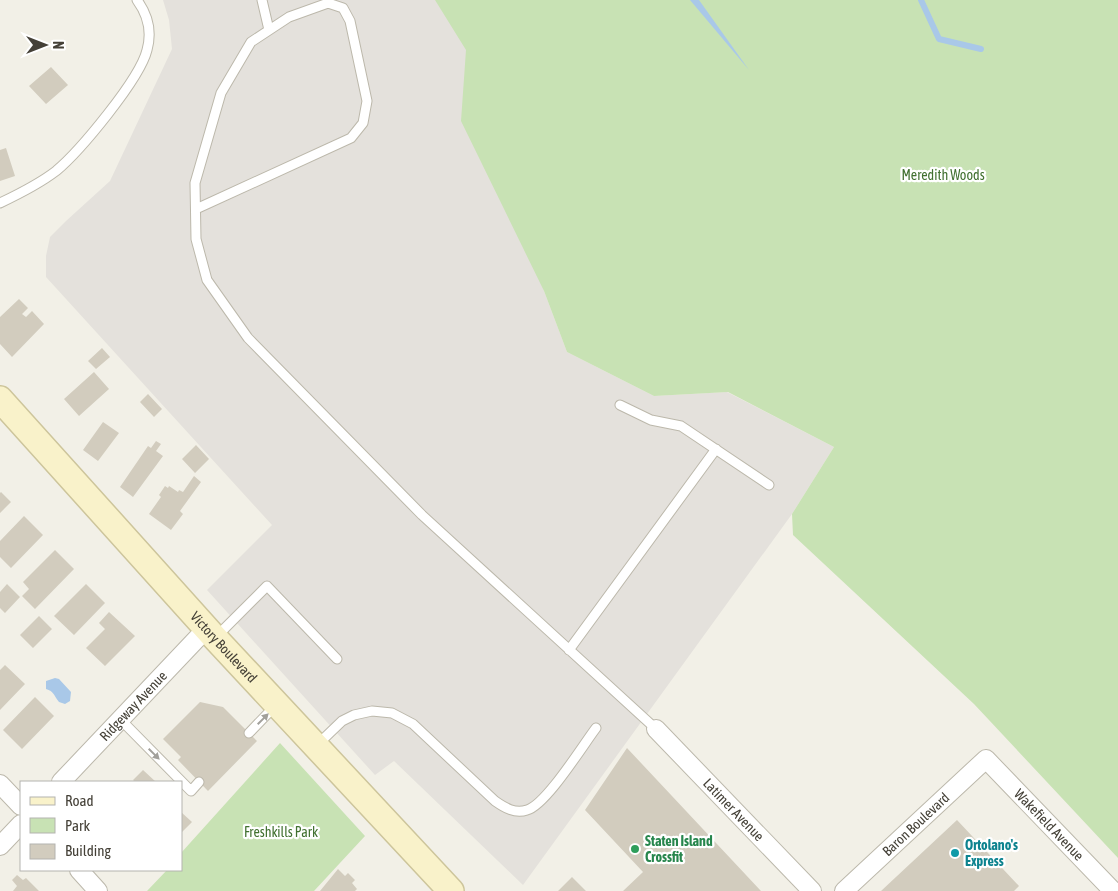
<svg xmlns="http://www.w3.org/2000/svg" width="1118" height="891" viewBox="0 0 1118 891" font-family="'Asap Condensed',sans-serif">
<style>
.industrial{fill:#e4e1dc}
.green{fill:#c8e2b4}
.water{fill:#a9c8e8}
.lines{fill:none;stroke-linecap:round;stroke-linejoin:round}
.stream{stroke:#a9c8e8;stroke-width:6}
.building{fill:#d2ccbe}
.service-casing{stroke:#bcb8ab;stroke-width:11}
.minor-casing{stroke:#bcb8ab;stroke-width:20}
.secondary-casing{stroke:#cdc59b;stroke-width:28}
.service{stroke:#fff;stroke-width:9}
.minor{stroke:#fff;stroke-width:18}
.secondary{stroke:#f9f2ca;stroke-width:25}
.oneway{fill:#a2a09b}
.leisure-dot{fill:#2e9e5b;stroke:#fff;stroke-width:2}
.culture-dot{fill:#0f9aa8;stroke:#fff;stroke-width:2}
.labels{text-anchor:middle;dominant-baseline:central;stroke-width:4.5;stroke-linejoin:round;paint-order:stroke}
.park-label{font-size:14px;fill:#417030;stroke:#fff}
.street-label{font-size:14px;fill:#444037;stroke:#fff}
.leisure-label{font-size:14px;font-weight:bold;fill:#27864d;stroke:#fff;text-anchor:start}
.culture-label{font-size:14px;font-weight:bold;fill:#0d838f;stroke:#fff;text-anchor:start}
</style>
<rect width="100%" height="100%" fill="#f2f0e7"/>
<path class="industrial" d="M163 0H446L467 37 544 291 567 352 654 396 727 392 834 447 792 514 523 885 394 761 375 775 207 590 272 525 46 277V256L50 237 66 221 110 181 172 49 169 20Z"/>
<path class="green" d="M435 0H1118V858L974 704 793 535 792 514 834 447 728 392 654 396 567 352 544 291 461 121 466 50Z
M280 743 365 836 314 891H147L167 870H181V853Z"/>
<path class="water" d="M690 0H699L749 70Z
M55 678 59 679 71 692 70 701 65 704 59 702C54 696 54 691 46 689V681Z"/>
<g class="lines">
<path class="stream" d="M921 0 939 39 981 49"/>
</g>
<path class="building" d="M51 67 68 85 46 104 29 86Z
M6 148 15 176 0 181V150Z
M19 299 28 308 22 314 26 317 32 311 44 324 12 357 0 344V317Z
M102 348 110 357 96 369 88 361Z
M94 372 109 389 79 416 64 399Z
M148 394 162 409 154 417 140 402Z
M103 422 119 433 98 461 83 450Z
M156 441 161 444 156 451 163 456 133 497 120 487 148 446 151 448Z
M196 445 209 459 195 473 182 459Z
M194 476 201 482 180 511 183 514 171 530 149 514 161 497 159 495 165 486 168 488 169 486 178 492 179 490 183 492Z
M1 492 11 502 0 513V493Z
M24 516 43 535 11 568 0 557V541Z
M55 550 74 569 35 609 22 596 29 589 23 582Z
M7 584 20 597 5 613 0 608V592Z
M86 584 105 603 74 635 54 616Z
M109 612 135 636 105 666 86 648 105 629 99 623Z
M39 616 52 629 33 648 20 635Z
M5 665 25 684 0 710V670Z
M35 697 54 716 22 749 3 730Z
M200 702 223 707 257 741 208 791 178 760 181 757 163 739Z
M627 748 761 891H623L643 872 585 810Z
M143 770 156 782H135L133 780Z
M181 812 192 822 181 833Z
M957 820 1019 886 1014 891H881Z
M338 869 345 876 348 873 355 880 352 883 357 889 355 891H320Z
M17 875 23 880 26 878 39 891H13L17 886 12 880Z
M572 877 586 891H558Z"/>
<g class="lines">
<defs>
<path id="service" d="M262 0 269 30
M0 203C19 194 39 184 56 171 80 151 140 79 147 50 152 32 148 15 137 0
M196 209 351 138 363 123 367 101 350 21 343 8 328 3 289 17 251 42 221 93 195 183 196 239 207 280 248 338 422 515 656 729
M620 405 651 420 681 426 769 485
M216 637 267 586 337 659
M569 650 716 449
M120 719 191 791 199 782
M249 733 275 706
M316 746 342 721 354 715 372 711 392 713 413 724 495 801C505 808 515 814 527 810 546 805 583 745 596 728"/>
<g id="minor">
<path id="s1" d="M656 729 812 891"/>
<path id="s2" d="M61 782 207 628"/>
<path d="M0 784 21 806"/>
<path d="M0 846 21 824"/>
<path d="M79 870 98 891"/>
<path id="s3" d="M844 891 986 759 1113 891"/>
</g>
<g id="secondary">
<path id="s4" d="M0 399 215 638 451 891"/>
</g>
</defs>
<use href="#service" class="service-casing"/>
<use href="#minor" class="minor-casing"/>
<use href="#secondary" class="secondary-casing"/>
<use href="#service" class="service"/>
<use href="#minor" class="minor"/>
<use href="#secondary" class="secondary"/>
</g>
<defs><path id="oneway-solid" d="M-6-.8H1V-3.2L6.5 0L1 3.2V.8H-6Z" transform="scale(1.25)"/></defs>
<g class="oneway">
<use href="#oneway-solid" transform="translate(263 719) rotate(-45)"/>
<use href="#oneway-solid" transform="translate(154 754) rotate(45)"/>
</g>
<circle class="leisure-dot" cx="635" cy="849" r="5"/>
<circle class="culture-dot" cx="955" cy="853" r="5"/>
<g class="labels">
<g class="park-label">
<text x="943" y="175">Meredith Woods</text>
<text x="281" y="832">Freshkills Park</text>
</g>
<g class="street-label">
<text stroke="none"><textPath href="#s4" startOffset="334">Victory Boulevard</textPath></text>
<text stroke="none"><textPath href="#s2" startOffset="105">Ridgeway Avenue</textPath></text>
<text stroke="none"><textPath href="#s1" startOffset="112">Latimer Avenue</textPath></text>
<text stroke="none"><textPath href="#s3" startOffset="98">Baron Boulevard</textPath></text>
<text stroke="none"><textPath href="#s3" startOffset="285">Wakefield Avenue</textPath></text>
</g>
<g class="leisure-label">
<text x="645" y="841">Staten Island<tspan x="645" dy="16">Crossfit</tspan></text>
</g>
<g class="culture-label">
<text x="965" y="845">Ortolano's<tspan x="965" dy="16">Express</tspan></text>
</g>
</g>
<rect x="20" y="781" width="162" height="90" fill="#ffffff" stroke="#b4b3af"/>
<rect x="30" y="797" width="25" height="8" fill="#f9f2ca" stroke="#b4b3af"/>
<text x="65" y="806" font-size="15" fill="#444037">Road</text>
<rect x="30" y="818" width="25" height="15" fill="#c8e2b4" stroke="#b4b3af"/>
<text x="65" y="831" font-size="15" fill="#444037">Park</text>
<rect x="30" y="844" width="25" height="15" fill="#d2ccbe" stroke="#b4b3af"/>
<text x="65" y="856" font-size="15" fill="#444037">Building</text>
<g transform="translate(45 45) rotate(90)" stroke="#ffffff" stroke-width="4" paint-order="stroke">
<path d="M0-4L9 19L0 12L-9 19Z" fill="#444037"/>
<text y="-8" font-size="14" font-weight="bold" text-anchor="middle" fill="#444037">N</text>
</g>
</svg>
